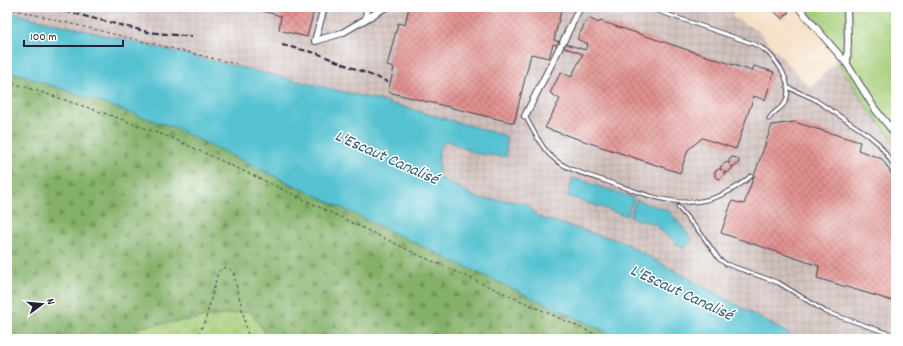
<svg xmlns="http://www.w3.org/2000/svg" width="903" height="346" viewBox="0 0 903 346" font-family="Dekko,sans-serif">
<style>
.industrial{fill:url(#industrial-grid)}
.green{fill:#a5cd78;stroke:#64785a}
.forest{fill:url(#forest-firs);stroke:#536952}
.wetland{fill:url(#wetland-marsh);stroke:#64785a}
.water{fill:#57c2d1;stroke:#3c7286}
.building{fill:url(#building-cross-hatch)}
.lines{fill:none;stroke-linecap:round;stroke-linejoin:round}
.service-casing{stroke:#423e4f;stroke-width:5}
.minor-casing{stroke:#423e4f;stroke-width:8}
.path{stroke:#423e4f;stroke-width:1;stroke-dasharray:3 3;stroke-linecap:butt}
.service{stroke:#fff;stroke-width:3}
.minor{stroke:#fff;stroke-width:6}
.rail{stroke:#22223b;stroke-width:2;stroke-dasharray:6 3;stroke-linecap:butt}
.labels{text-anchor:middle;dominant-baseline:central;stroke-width:3;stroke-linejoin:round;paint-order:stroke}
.water-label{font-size:17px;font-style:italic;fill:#376277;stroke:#fff}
</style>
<defs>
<pattern id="industrial-grid" width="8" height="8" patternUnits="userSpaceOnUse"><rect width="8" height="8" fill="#d0c0bc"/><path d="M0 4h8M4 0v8" fill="none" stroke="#b2a5a2"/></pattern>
<pattern id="forest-firs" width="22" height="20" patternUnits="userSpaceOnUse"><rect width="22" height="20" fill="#84b068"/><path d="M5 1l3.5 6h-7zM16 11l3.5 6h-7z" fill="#6c8f57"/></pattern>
<pattern id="wetland-marsh" width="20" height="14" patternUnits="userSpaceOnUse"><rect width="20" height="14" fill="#a5cd78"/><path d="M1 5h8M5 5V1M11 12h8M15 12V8" fill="none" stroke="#8eb069"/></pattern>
<pattern id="building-cross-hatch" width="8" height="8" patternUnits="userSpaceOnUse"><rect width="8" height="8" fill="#e1918e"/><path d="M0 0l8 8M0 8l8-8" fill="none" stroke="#b67675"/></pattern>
</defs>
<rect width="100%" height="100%" fill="#fff"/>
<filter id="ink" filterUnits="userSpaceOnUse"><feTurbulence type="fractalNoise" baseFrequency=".025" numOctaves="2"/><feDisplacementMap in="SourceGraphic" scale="8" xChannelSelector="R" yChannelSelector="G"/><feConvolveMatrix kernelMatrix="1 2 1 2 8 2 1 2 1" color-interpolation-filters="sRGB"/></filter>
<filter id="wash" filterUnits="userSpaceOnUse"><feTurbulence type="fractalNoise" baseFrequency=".012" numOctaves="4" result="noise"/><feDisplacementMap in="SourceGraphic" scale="16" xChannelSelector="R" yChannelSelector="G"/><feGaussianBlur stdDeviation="0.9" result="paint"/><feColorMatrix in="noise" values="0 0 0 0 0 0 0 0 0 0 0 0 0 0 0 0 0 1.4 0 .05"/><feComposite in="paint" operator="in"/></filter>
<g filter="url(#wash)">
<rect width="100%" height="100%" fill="#f5dfc3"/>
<path class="industrial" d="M7 7H735L732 17 757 30 810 88 836 62 850 80 865 105 896 143V339H798L554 223 538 217 525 203 504 200 479 199 439 177V149L446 140 474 153 506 157V136L382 101 7 12Z"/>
<path class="green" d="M804 7H896V143L865 105 850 80 836 62 839 51Z"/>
<path class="forest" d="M7 70 172 127 455 262 621 339H269L250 311 140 327 132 339H7Z"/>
<path class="wetland" d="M250 311 269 339H132L140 327Z"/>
<path class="water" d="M7 12 382 101 506 136V157L474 153 446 140 439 149V177L479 199 504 200 525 203 538 217 623 242 798 339H621L455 262 172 127 7 70Z
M573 178 634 198 627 216 567 196Z
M636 200 669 211 693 240 683 249 654 224 630 217Z"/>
<g id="blocks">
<path class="building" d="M247 7H315L307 37 279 30 281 16Z
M409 7H562L554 40 585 50 588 44 577 39 588 18 599 23 600 21 752 71 754 66 774 72 765 100 754 96 736 149 702 138 688 150 680 173 545 128 560 99 550 93 561 72 571 77 583 54 553 44 549 58 531 54 514 123 388 92 394 68 387 66 398 23 405 25Z
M776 7H783L789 12 782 19 773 10Z
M794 122 860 142 858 150 882 159 896 181V302L817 278 819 266 721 233 732 201 744 204 772 125Z
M732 157 737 158 739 160 738 164 734 166H731L733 168 726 174 724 171V176L721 179 716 178 715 176V171L719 169 722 170 720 167 727 162 729 164V160Z"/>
</g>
</g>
<g filter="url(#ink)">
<use href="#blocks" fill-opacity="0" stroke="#423e4f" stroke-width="1"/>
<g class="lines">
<defs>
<path id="service" d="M646 7 754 44C773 52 794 80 786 101 782 109 773 111 769 119
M787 87 814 99 867 134 879 144 896 168
M525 116C533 129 541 148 552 157 564 169 591 176 608 182 662 200 701 219 751 176
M678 207 702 235 719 259 726 264 779 283 826 312 896 336"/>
<path id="minor" d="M324 7 315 41 342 33 366 19 367 7
M798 7 847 64 875 109 896 135
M366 19 386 7
M563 42 580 7
M847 64 848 41 847 7
M525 116 560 47"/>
</defs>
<use href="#service" class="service-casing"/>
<use href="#minor" class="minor-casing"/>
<path class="path" d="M7 8 236 64
M7 81 107 114 174 139 265 181 421 256 606 339
M150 339H160
M195 339 205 322 218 272C224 265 231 267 234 275L249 339"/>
<use href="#service" class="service"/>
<use href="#minor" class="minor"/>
<path class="rail" d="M48 7 148 32 192 37
M282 45 316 53 388 82"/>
</g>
</g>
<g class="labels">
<g class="water-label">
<text transform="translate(386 159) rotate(24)">L'Escaut Canalisé</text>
<text transform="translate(681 294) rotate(25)">L'Escaut Canalisé</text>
</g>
</g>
<rect width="903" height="346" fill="none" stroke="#fff" stroke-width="24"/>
<g transform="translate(42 304) rotate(74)" stroke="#ffffff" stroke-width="3" paint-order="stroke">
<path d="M0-3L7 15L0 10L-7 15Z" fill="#22223b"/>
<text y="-6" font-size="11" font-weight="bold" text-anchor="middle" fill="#22223b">N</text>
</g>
<path d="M24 40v6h99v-6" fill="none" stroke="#22223b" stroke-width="2"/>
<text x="30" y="40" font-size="12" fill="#22223b" stroke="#ffffff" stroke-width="3" paint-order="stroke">100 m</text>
</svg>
